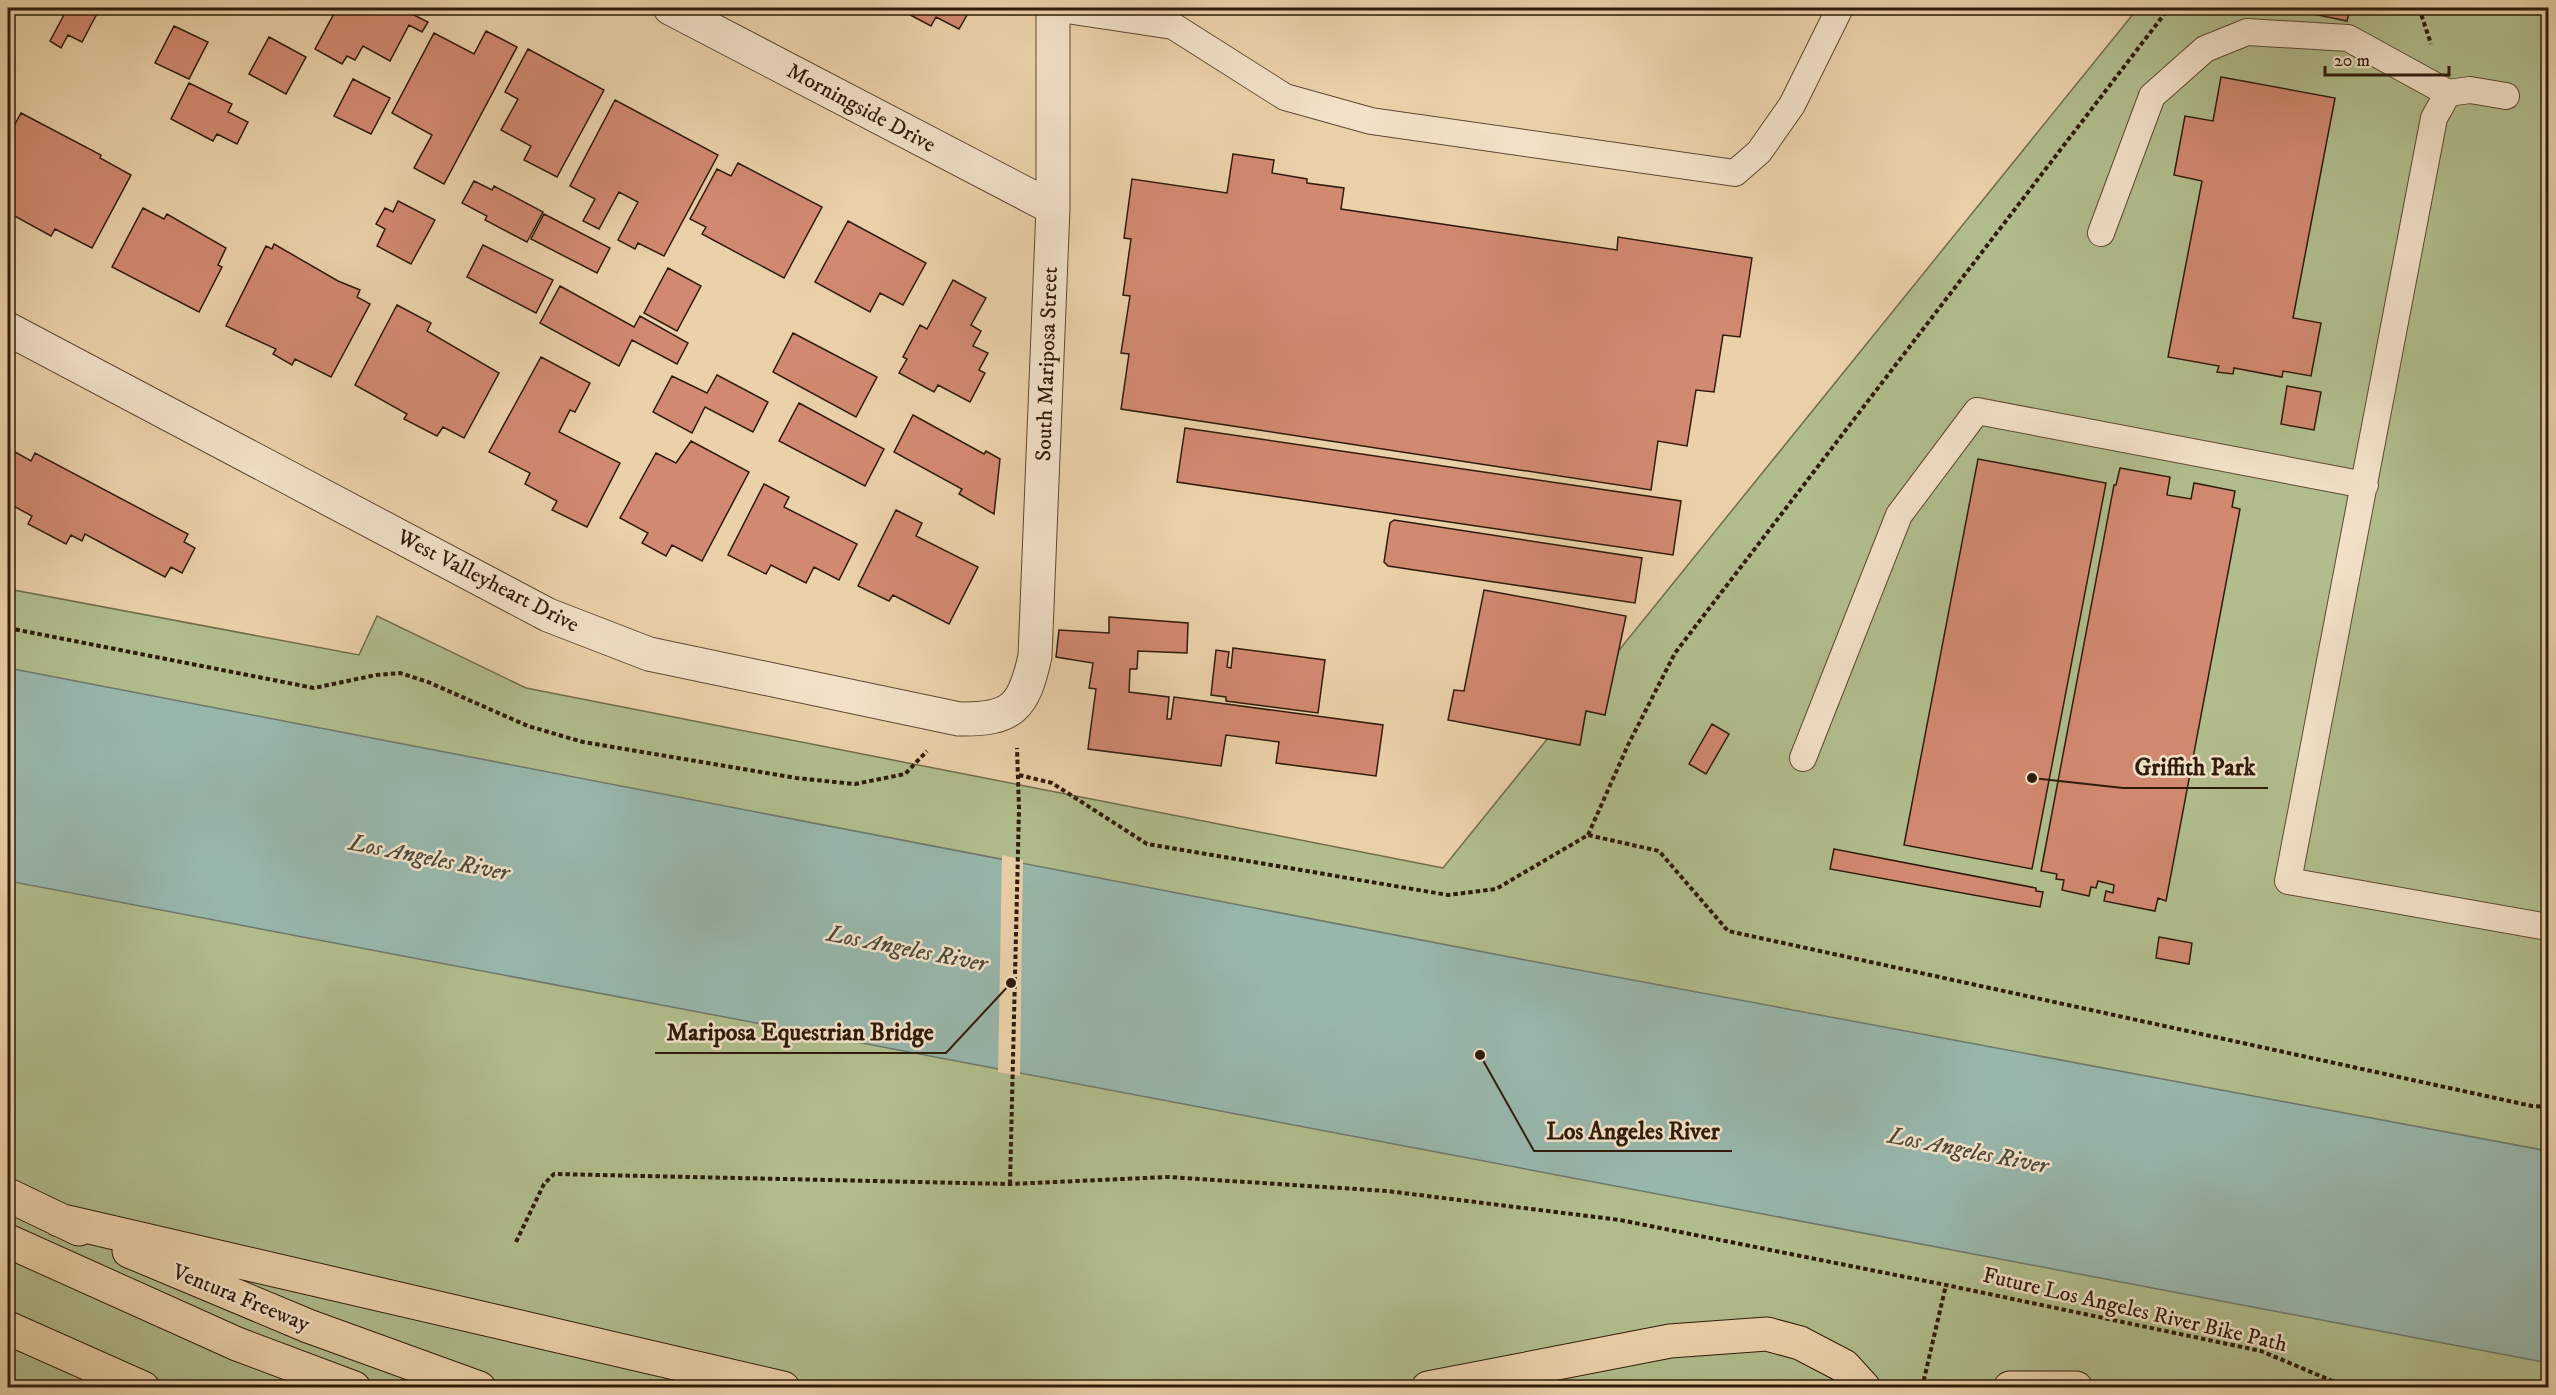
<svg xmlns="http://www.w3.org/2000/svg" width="2556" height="1395" viewBox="0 0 2556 1395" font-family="'IM FELL DW Pica',serif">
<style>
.green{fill:#b1bd8d;stroke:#706c4c;stroke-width:1.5}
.water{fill:#98b7ac;stroke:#6e796c;stroke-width:1.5}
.pier{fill:#ebd1aa}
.building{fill:#d28971;stroke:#2f1b0b;stroke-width:1.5}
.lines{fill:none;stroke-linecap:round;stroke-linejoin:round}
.lane-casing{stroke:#5e4833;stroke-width:28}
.street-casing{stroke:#5e4833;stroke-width:35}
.highway-casing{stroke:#2f1b0b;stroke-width:35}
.path{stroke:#2f1b0b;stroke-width:4;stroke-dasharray:4.5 3;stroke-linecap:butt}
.lane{stroke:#f2e1c8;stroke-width:26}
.street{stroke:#f2e1c8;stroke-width:33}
.highway{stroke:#ebd1aa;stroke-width:33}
.labels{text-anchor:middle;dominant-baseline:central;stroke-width:5;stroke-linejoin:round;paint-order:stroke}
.street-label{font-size:22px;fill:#2f1b0b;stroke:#f2e1c8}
.water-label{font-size:24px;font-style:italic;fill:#4e4a3b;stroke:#f2e1c8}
.leader{fill:none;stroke:#2f1b0b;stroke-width:2}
.callout-dot{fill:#2f1b0b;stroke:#f2e1c8;stroke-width:2}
.callout-label{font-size:24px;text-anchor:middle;font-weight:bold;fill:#2f1b0b;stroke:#f2e1c8;stroke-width:5;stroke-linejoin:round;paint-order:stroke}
</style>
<rect width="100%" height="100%" fill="#ebd1aa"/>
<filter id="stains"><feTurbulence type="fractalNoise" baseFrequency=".00333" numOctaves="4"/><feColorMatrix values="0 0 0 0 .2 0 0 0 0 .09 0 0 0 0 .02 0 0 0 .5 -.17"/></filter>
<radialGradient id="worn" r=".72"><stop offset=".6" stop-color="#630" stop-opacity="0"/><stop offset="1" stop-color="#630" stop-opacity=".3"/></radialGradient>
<path class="green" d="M2138 8H2548V1387H8V589L359 655 377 616 526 688 1443 868Z"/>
<path class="water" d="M8 668 1520 959 2548 1151V1363L8 881Z"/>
<path class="pier" d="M1002 855 1023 860 1020 1076 998 1072Z"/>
<path class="building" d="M58 8H100L82 42 68 35 61 48 50 41 66 11Z
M337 8H400L428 22 422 32 409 25 390 61 363 46 355 60 347 56 342 64 315 49Z
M881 8H894L891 13Z
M897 8H971L959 29 936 17 931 26Z
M2314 8H2350L2347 21 2313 14Z
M174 26 208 42 189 79 155 63Z
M486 31 517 47 444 184 414 168 432 135 392 113 434 33 474 54Z
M269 37 306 57 286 94 249 74Z
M528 49 604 90 557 177 524 160 531 146 501 130 518 99 505 92Z
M2221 77 2335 98 2293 318 2321 323 2311 376 2283 371 2282 377 2234 368 2233 374 2217 372 2219 366 2168 357 2202 181 2174 175 2185 116 2213 121Z
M353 79 390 98 371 134 334 116Z
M189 83 232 104 228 112 248 122 237 144 217 134 213 141 171 119Z
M615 100 718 155 664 256 638 243 635 249 618 240 638 202 619 192 599 229 583 221 595 199 570 186Z
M21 113 101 155 100 158 131 175 92 248 55 229 51 236 9 213 13 205 8 201V137Z
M1233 154 1274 160 1272 173 1307 179V183L1344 188 1341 209 1617 250 1618 237 1752 258 1740 337 1723 335 1714 392 1696 390 1687 446 1658 441 1651 490 1121 409 1129 354 1121 353 1130 296 1123 295 1131 239 1124 238 1132 179 1227 193Z
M738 163 822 207 784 278 702 234 706 227 690 219 717 169 731 176Z
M474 181 492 190 494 186 543 212 527 242 485 220 487 216 462 203Z
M398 201 435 220 411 264 377 246 385 229 376 224 385 208 393 212Z
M143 208 164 219 167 214 226 248 218 265 222 267 199 312 112 267Z
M544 214 610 248 597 273 531 239Z
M848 221 926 263 903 305 880 293 870 312 815 282Z
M274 244 338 281 360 290 357 297 370 304 331 377 295 359 292 365 273 354 276 349 226 326 266 246 272 249Z
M483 245 553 280 536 313 467 277Z
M668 268 701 286 677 331 644 313Z
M953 280 986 298 971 325 981 331 973 346 988 353 979 370 985 373 970 402 938 385 934 392 899 373 907 359 903 357 920 325 927 329Z
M560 286 634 327 640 316 688 343 677 364 632 340 619 366 540 323Z
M397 305 431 323 427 331 499 373 464 438 443 427 437 436 404 419 407 414 355 385Z
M793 333 877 377 856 417 773 372Z
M541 357 590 383 575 412 570 410 559 432 620 463 587 527 552 510 557 501 525 484 530 473 489 452Z
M717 375 768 402 753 432 705 407 692 433 653 412 672 376 707 393Z
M2287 386 2321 392 2314 430 2281 424Z
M799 403 884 449 865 486 779 441Z
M913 415 984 454 986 451 1000 459 994 514 959 494 962 489 894 452Z
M1185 428 1681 501 1673 555 1177 482Z
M691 441 749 472 702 561 672 545 666 556 642 543 648 533 620 518 656 453 676 463Z
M8 448 31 461 35 453 188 534 184 542 195 548 182 573 171 567 165 577 85 534 82 541 71 535 66 544 28 524 32 516 8 503Z
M1978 459 2106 483 2032 869 1904 845Z
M2120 468 2170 477 2167 495 2191 499 2194 483 2235 491 2232 507 2240 509 2166 901 2158 898 2155 911 2104 901 2106 891 2113 893 2114 885 2098 881 2096 888 2091 887 2089 896 2062 890 2064 880 2056 879 2057 874 2041 871 2114 485H2116Z
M764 484 789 497 784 507 857 544 839 580 814 567 806 583 771 565 766 574 728 555Z
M896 510 922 523 916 536 978 567 949 624 893 595 889 601 858 586Z
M1394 520 1642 558 1635 603 1388 566 1384 562 1390 523Z
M1484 590 1626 616 1605 715 1586 711 1580 745 1448 720 1454 690 1464 691Z
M1109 617 1188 623 1187 653 1138 651 1137 669H1130L1129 692 1169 697 1167 719H1171L1174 697 1383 725 1376 776 1276 763 1279 742 1226 735 1221 766 1088 749 1096 689 1089 688 1093 663 1056 657 1059 630 1109 633Z
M1233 648 1325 660 1318 713 1226 701V697L1211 695 1216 650 1229 652 1227 667 1231 668Z
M1712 724 1729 734 1706 774 1689 764Z
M1834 849 2036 888V891L2043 892 2040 907 1830 869Z
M2159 937 2192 943 2189 964 2156 958Z"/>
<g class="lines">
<defs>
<path id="lane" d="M1053 8 1173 26 1285 97 1371 121 1735 173 1759 152 1792 105 1840 8
M2506 96 2470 90 2448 93 2434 118 2288 881 2548 927
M2101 233 2152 96 2205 49 2247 32 2348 38 2448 93
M1803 758 1899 515 1977 411 2365 485"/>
<path id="street" d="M670 8 1053 208
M8 329 548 615 649 654 959 719C1013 720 1024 707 1035 656L1053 208V8"/>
<path id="highway" d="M8 1195 79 1229
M59 1220 783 1388
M8 1241 237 1344 354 1388
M129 1251 308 1326 479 1388
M8 1328 143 1388
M1428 1388 1670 1341 1767 1334 1800 1343 1844 1366 1864 1388
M2010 1388H2076"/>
</defs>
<use href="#lane" class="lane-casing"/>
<use href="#street" class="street-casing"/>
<use href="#highway" class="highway-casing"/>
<path class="path" d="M2419 8 2431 44
M8 628 314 688 376 675 400 673 428 682 528 726 583 742 796 778 855 784 905 774 927 751
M1019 775 1052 783 1147 844 1448 895 1496 889 1588 835 1659 851 1728 931 2532 1106 2548 1107
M1588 835 1628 745 1675 653 2169 8
M1010 1184 1019 809 1017 748
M516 1242 544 1184 554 1174 1010 1184 1168 1177 1387 1191 1620 1220 1946 1285 2261 1351 2349 1388
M1922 1388 1946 1285"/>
<use href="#lane" class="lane"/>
<use href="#street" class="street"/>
<use href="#highway" class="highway"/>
</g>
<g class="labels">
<g class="street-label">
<text transform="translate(861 108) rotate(28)">Morningside Drive</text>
<text transform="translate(1047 364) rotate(-88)">South Mariposa Street</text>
<text transform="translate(488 581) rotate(27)">West Valleyheart Drive</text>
<text transform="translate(241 1298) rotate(22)">Ventura Freeway</text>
<text transform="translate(2135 1310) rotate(13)">Future Los Angeles River Bike Path</text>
</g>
<g class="water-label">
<text transform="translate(429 858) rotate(11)">Los Angeles River</text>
<text transform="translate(907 949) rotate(11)">Los Angeles River</text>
<text transform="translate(1968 1151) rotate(11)">Los Angeles River</text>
</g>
</g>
<path class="leader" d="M2032 778L2123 788H2268M1011 983L946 1053H655M1480 1055L1534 1151H1732"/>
<g class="callout-dot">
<circle cx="2032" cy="778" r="6"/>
<circle cx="1011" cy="983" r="6"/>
<circle cx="1480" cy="1055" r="6"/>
</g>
<g class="callout-label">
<text x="2195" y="775">Griffith Park</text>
<text x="800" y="1040">Mariposa Equestrian Bridge</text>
<text x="1633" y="1139">Los Angeles River</text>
</g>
<rect width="2556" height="1395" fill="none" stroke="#ebd1aa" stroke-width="30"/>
<rect x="9" y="9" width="2538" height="1377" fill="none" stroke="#2f1b0b" stroke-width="3"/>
<rect x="15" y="15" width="2526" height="1365" fill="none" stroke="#2f1b0b" stroke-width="1.5"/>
<path d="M2325 66v9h124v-9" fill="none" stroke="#2f1b0b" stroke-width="3"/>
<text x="2334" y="66" font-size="18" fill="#2f1b0b" stroke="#f2e1c8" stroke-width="4.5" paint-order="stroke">20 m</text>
<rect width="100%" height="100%" filter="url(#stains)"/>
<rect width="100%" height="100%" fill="url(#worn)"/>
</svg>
